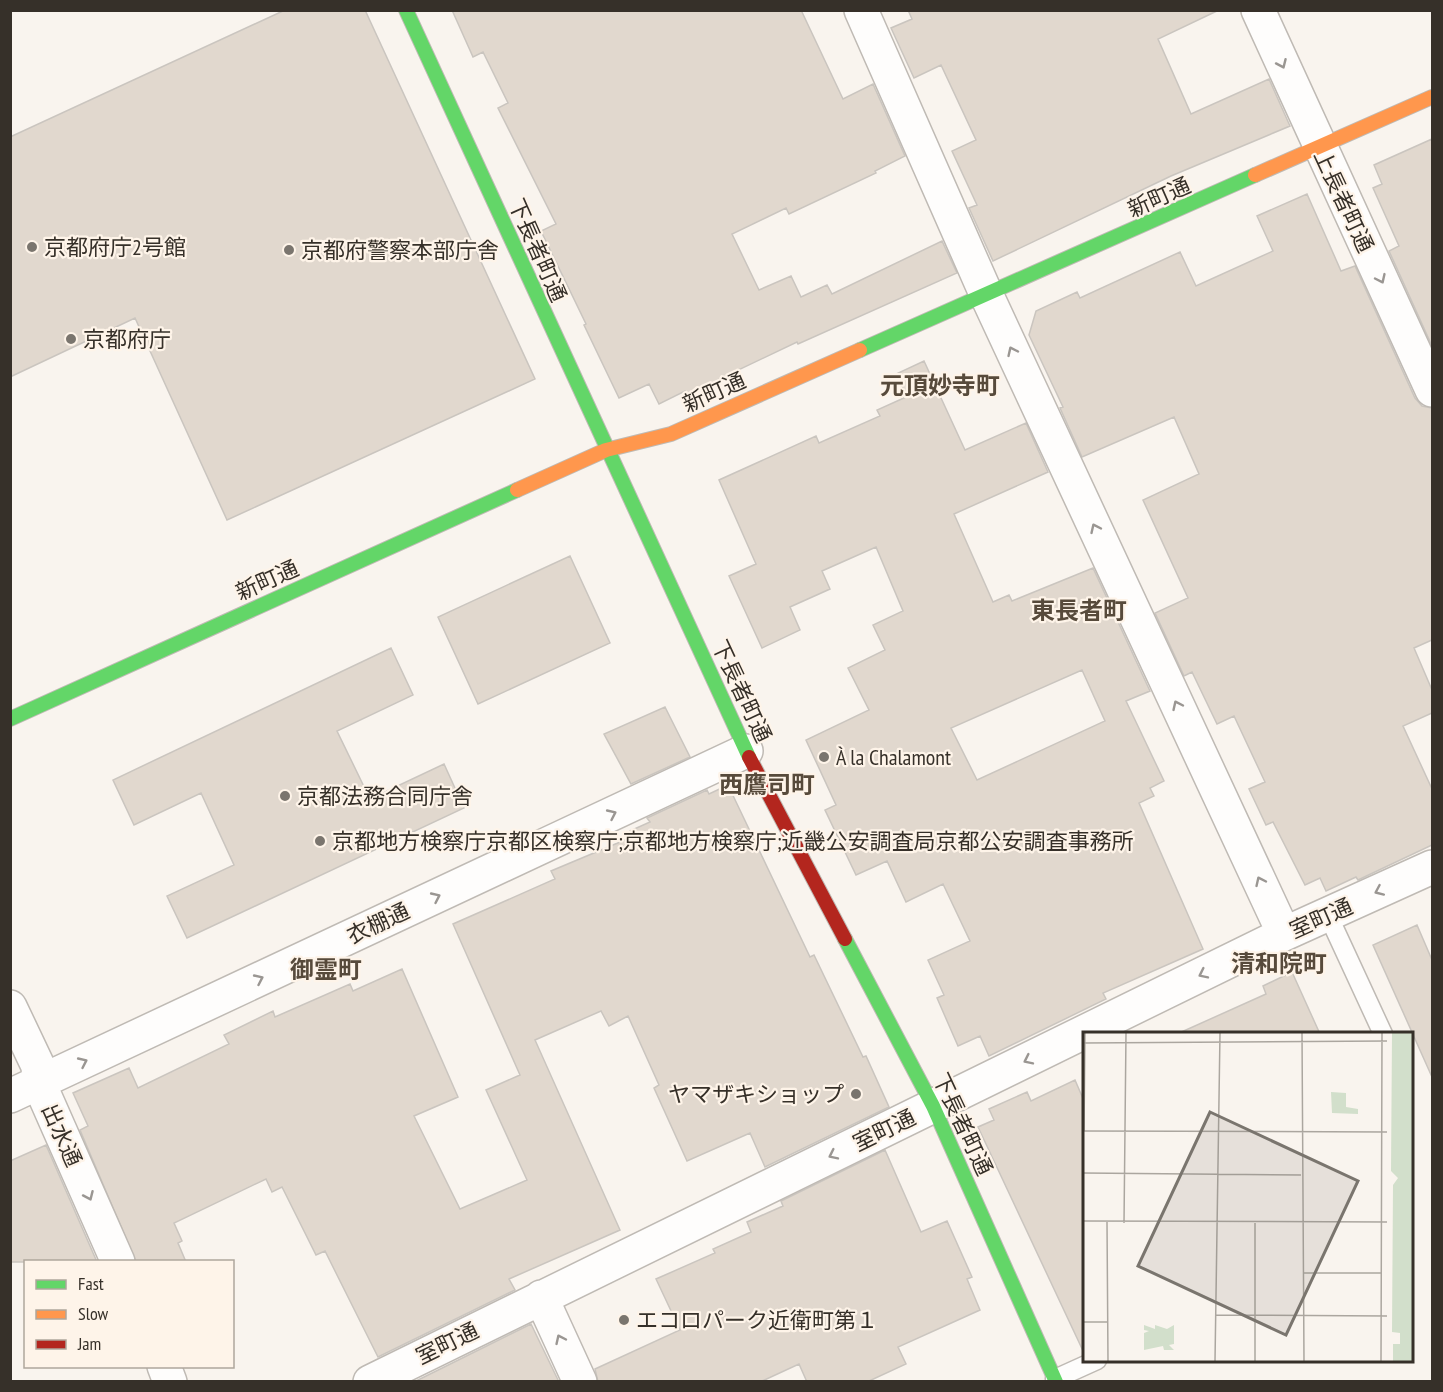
<svg xmlns="http://www.w3.org/2000/svg" width="1443" height="1392" viewBox="0 0 1443 1392" font-family="'PT Sans Narrow','Noto Sans JP',sans-serif">
	<style>
		.building { fill: #e1d8ce; stroke: #cac5bf; stroke-width: 1.5; fill-rule: evenodd }
		.lines { fill: none; stroke-linecap: round; stroke-linejoin: round }
		.lane-casing { stroke: #bfbab4; stroke-width: 21 }
		.street-casing { stroke: #bfbab4; stroke-width: 36 }
		.fast-casing { stroke: #bfbab4; stroke-width: 16 }
		.slow-casing { stroke: #bfbab4; stroke-width: 16 }
		.jam-casing { stroke: #bfbab4; stroke-width: 16 }
		.lane { stroke: #fefdfc; stroke-width: 18 }
		.street { stroke: #fefdfc; stroke-width: 33 }
		.fast { stroke: #63d668; stroke-width: 14 }
		.slow { stroke: #ff974d; stroke-width: 14 }
		.jam { stroke: #b3261e; stroke-width: 14 }
		.oneway { stroke: #9a9692 }
		.poi-dot { fill: #7a756e; stroke: #fef4e9; stroke-width: 2 }
		.labels { text-anchor: middle; stroke-width: 4.5; stroke-linejoin: round; paint-order: stroke }
		.street-label { font-size: 22px; fill: #363029; stroke: #fef4e9 }
		.poi-label { font-size: 22px; fill: #363029; stroke: #fef4e9; text-anchor: start }
		.neighbourhood-label { font-size: 24px; font-weight: bold; fill: #574a3b; stroke: #fef4e9 }
		.inset-road { fill: none; stroke: #aba69f; stroke-width: 1.5 }
		.view { fill: #7a756e; fill-opacity: 0.15; stroke: #7a756e; stroke-width: 3 }
		.inset-edge { fill: none; stroke: #363029; stroke-width: 3 }
	</style>
	<rect width="100%" height="100%" fill="#f9f4ee"/>
	<path class="building" d="M285,10H365L535,379L227,520L135,318L10,377V137Z
		M452,10H801L843,99L873,84L905,156L875,171L876,173L789,214L786,208L732,234L759,290L791,276L801,297L827,285L832,294L942,241L957,273L798,344L797,342L686,395L685,391L659,404L649,384L619,398L584,325L586,324L541,231L556,224L498,108L508,103L483,52L473,57Z
		M908,10H1219L1158,39L1191,114L1269,79L1290,126L1171,176L993,261L969,208L977,205L952,151L976,140L941,65L914,78L891,28L912,19Z
		M1432,139V346L1389,251L1399,246L1373,188L1382,184L1374,165Z
		M1307,194L1341,271L1355,266L1415,398L1422,406L1432,408V640L1414,648L1432,690V713L1403,726L1432,789V845L1358,880L1356,877L1326,891L1320,878L1305,885L1273,822L1266,825L1249,789L1265,782L1234,716L1217,724L1192,672L1184,676L1155,613L1188,598L1143,500L1199,474L1174,417L1082,457L1060,408L1063,407L1029,335L1036,311L1077,292L1080,298L1180,252L1196,286L1273,251L1257,216Z
		M924,361L965,450L1026,423L1048,472L954,514L993,602L1009,595L1012,601L1093,568L1150,691L1126,701L1164,781L1150,788L1154,796L1139,803L1203,949L1103,993L1106,999L989,1056L980,1036L958,1046L937,998L944,995L928,960L970,941L943,884L906,902L887,861L856,875L825,810L836,805L806,740L869,710L848,668L885,650L873,625L903,611L876,547L822,571L830,589L790,607L800,630L762,648L729,576L756,564L719,480L816,436L819,443L880,416L877,410L906,397L896,374ZM1082,670L1105,721L977,780L951,728Z
		M570,556L610,643L478,704L438,617Z
		M391,648L413,695L337,731L370,799L444,764L464,808L187,938L167,896L234,865L201,793L134,825L113,780Z
		M665,707L690,757L631,784L604,734Z
		M728,785L810,957L814,955L863,1057L866,1056L889,1107L765,1167L750,1133L687,1161L654,1088L659,1085L628,1016L609,1026L601,1011L535,1040L620,1230L509,1279L515,1290L378,1357L325,1251L316,1255L282,1187L272,1192L266,1179L174,1223L182,1241L178,1243L186,1262H136L80,1130L88,1126L73,1093L129,1068L138,1088L229,1044L224,1035L273,1011L275,1017L350,984L353,991L402,969L458,1097L414,1116L460,1209L527,1180L486,1090L520,1075L453,924L555,879L551,871L632,837L630,831L650,822L647,818L707,790L709,794Z
		M1417,925L1432,960V1077L1373,945Z
		M1292,972L1320,1034H1177L1266,994L1263,986Z
		M1075,1080L1084,1101V1353L978,1127L994,1120L989,1109L1027,1092L1031,1101Z
		M46,1145L97,1262H10V1161Z
		M885,1150L921,1232L947,1221L972,1277L967,1279L980,1310L898,1347L906,1364L867,1382H807L799,1364L760,1382H598L595,1369L680,1330L656,1279L715,1253L713,1249L751,1232L747,1222L783,1206L781,1201Z
		M531,1324L559,1382H414Z"/>
	<g class="lines">
		<g class="lane-casing">
			<path id="lane" d="M1328,915L1383,1034
				M1055,1379L1097,1360"/>
		</g>
		<g class="street-casing">
			<path id="street" d="M861,10L987,296L1284,934
				M1258,10L1432,390
				M10,1007L38,1066L39,1083L118,1262
				M10,1096L746,751
				M541,1297L580,1382
				M164,1366L170,1382
				M370,1382L1284,934L1432,867"/>
		</g>
		<g class="fast-casing">
			<path id="fast" d="M406,10L749,757
				M860,350L1255,175
				M10,719L517,490
				M845,939L933,1106L1056,1382"/>
		</g>
		<g class="slow-casing">
			<path id="slow" d="M1255,175L1432,97
				M517,490L606,450L671,434L860,350"/>
		</g>
		<g class="jam-casing">
			<path id="jam" d="M749,757L845,939"/>
		</g>
		<use href="#lane" class="lane"/>
		<use href="#street" class="street"/>
		<use href="#fast" class="fast"/>
		<use href="#slow" class="slow"/>
		<use href="#jam" class="jam"/>
	</g>
	<defs><path id="oneway-chevron" d="M-2-3.5L2.5 0L-2 3.5" fill="none" stroke-width="1.6" stroke-linecap="round" stroke-linejoin="round" transform="scale(1.5)"/></defs>
	<g class="oneway">
		<use href="#oneway-chevron" transform="translate(1282 64) rotate(66)"/>
		<use href="#oneway-chevron" transform="translate(1381 279) rotate(65)"/>
		<use href="#oneway-chevron" transform="translate(1012 351) rotate(-115)"/>
		<use href="#oneway-chevron" transform="translate(1095 528) rotate(-115)"/>
		<use href="#oneway-chevron" transform="translate(1177 705) rotate(-115)"/>
		<use href="#oneway-chevron" transform="translate(612 814) rotate(-25)"/>
		<use href="#oneway-chevron" transform="translate(1260 881) rotate(-115)"/>
		<use href="#oneway-chevron" transform="translate(1379 891) rotate(156)"/>
		<use href="#oneway-chevron" transform="translate(436 897) rotate(-25)"/>
		<use href="#oneway-chevron" transform="translate(1203 974) rotate(154)"/>
		<use href="#oneway-chevron" transform="translate(259 979) rotate(-25)"/>
		<use href="#oneway-chevron" transform="translate(1028 1060) rotate(154)"/>
		<use href="#oneway-chevron" transform="translate(83 1062) rotate(-25)"/>
		<use href="#oneway-chevron" transform="translate(833 1155) rotate(154)"/>
		<use href="#oneway-chevron" transform="translate(89 1196) rotate(66)"/>
		<use href="#oneway-chevron" transform="translate(560 1339) rotate(-115)"/>
	</g>
	<g class="poi-dot">
		<circle cx="32" cy="247" r="6"/>
		<circle cx="289" cy="250" r="6"/>
		<circle cx="71" cy="339" r="6"/>
		<circle cx="824" cy="757" r="6"/>
		<circle cx="285" cy="796" r="6"/>
		<circle cx="320" cy="841" r="6"/>
		<circle cx="856" cy="1094" r="6"/>
		<circle cx="624" cy="1320" r="6"/>
	</g>
	<g class="labels">
		<g class="street-label">
			<text transform="translate(1159 197) rotate(-24)" y="8">新町通</text>
			<text transform="translate(1344 201) rotate(65)" y="8">上長者町通</text>
			<text transform="translate(538 250) rotate(66)" y="8">下長者町通</text>
			<text transform="translate(714 392) rotate(-24)" y="8">新町通</text>
			<text transform="translate(267 580) rotate(-24)" y="8">新町通</text>
			<text transform="translate(742 691) rotate(65)" y="8">下長者町通</text>
			<text transform="translate(1321 918) rotate(-24)" y="8">室町通</text>
			<text transform="translate(378 923) rotate(-25)" y="8">衣棚通</text>
			<text transform="translate(963 1124) rotate(65)" y="8">下長者町通</text>
			<text transform="translate(884 1130) rotate(-26)" y="8">室町通</text>
			<text transform="translate(62 1135) rotate(66)" y="8">出水通</text>
			<text transform="translate(447 1343) rotate(-26)" y="8">室町通</text>
		</g>
		<g class="poi-label">
			<text x="44" y="255">京都府庁2号館</text>
			<text x="301" y="258">京都府警察本部庁舎</text>
			<text x="83" y="347">京都府庁</text>
			<text x="836" y="765">À la Chalamont</text>
			<text x="297" y="804">京都法務合同庁舎</text>
			<text x="332" y="849">京都地方検察庁京都区検察庁;京都地方検察庁;近畿公安調査局京都公安調査事務所</text>
			<text x="844" y="1102" text-anchor="end">ヤマザキショップ</text>
			<text x="636" y="1328">エコロパーク近衛町第１</text>
		</g>
		<g class="neighbourhood-label">
			<text x="940" y="394">元頂妙寺町</text>
			<text x="1079" y="619">東長者町</text>
			<text x="767" y="793">西鷹司町</text>
			<text x="1279" y="972">清和院町</text>
			<text x="326" y="978">御霊町</text>
		</g>
	</g>
	<g transform="translate(1083 1032)">
		<rect width="330" height="330" fill="#f9f4ee"/>
		<path d="M309,1H330V329H310V312H317V301L309,300L310,153L315,146L308,139ZM248,60L263,61V75L275,77V82L249,81ZM61,293L72,297V293L84,297L91,293V312L86,313L91,318H81L80,314L61,318V301L66,299L61,298Z" fill="#d2dfcb"/>
		<path class="inset-road" d="M219,1L221,329M0,11L304,9M0,99L304,100M1,99L2,1M0,141L218,143M0,189L304,190M24,190L25,329M41,191L43,1M220,241H298M132,283L304,284M0,290H25M132,329L137,1M172,329V191M298,329L299,1"/>
		<path class="view" d="M127,80L275,149L203,303L55,234Z"/>
		<rect width="330" height="330" class="inset-edge"/>
	</g>
	<rect width="1443" height="1392" fill="none" stroke="#363029" stroke-width="24"/>
	<rect x="24" y="1260" width="210" height="108" fill="#fef4e9" stroke="#aea69c" stroke-width="1.5"/>
	<rect x="36" y="1280" width="30" height="9" fill="#63d668" stroke="#aea69c" stroke-width="1.5"/>
	<text x="78" y="1290" font-size="18" fill="#363029">Fast</text>
	<rect x="36" y="1310" width="30" height="9" fill="#ff974d" stroke="#aea69c" stroke-width="1.5"/>
	<text x="78" y="1320" font-size="18" fill="#363029">Slow</text>
	<rect x="36" y="1340" width="30" height="9" fill="#b3261e" stroke="#aea69c" stroke-width="1.5"/>
	<text x="78" y="1350" font-size="18" fill="#363029">Jam</text>
</svg>
